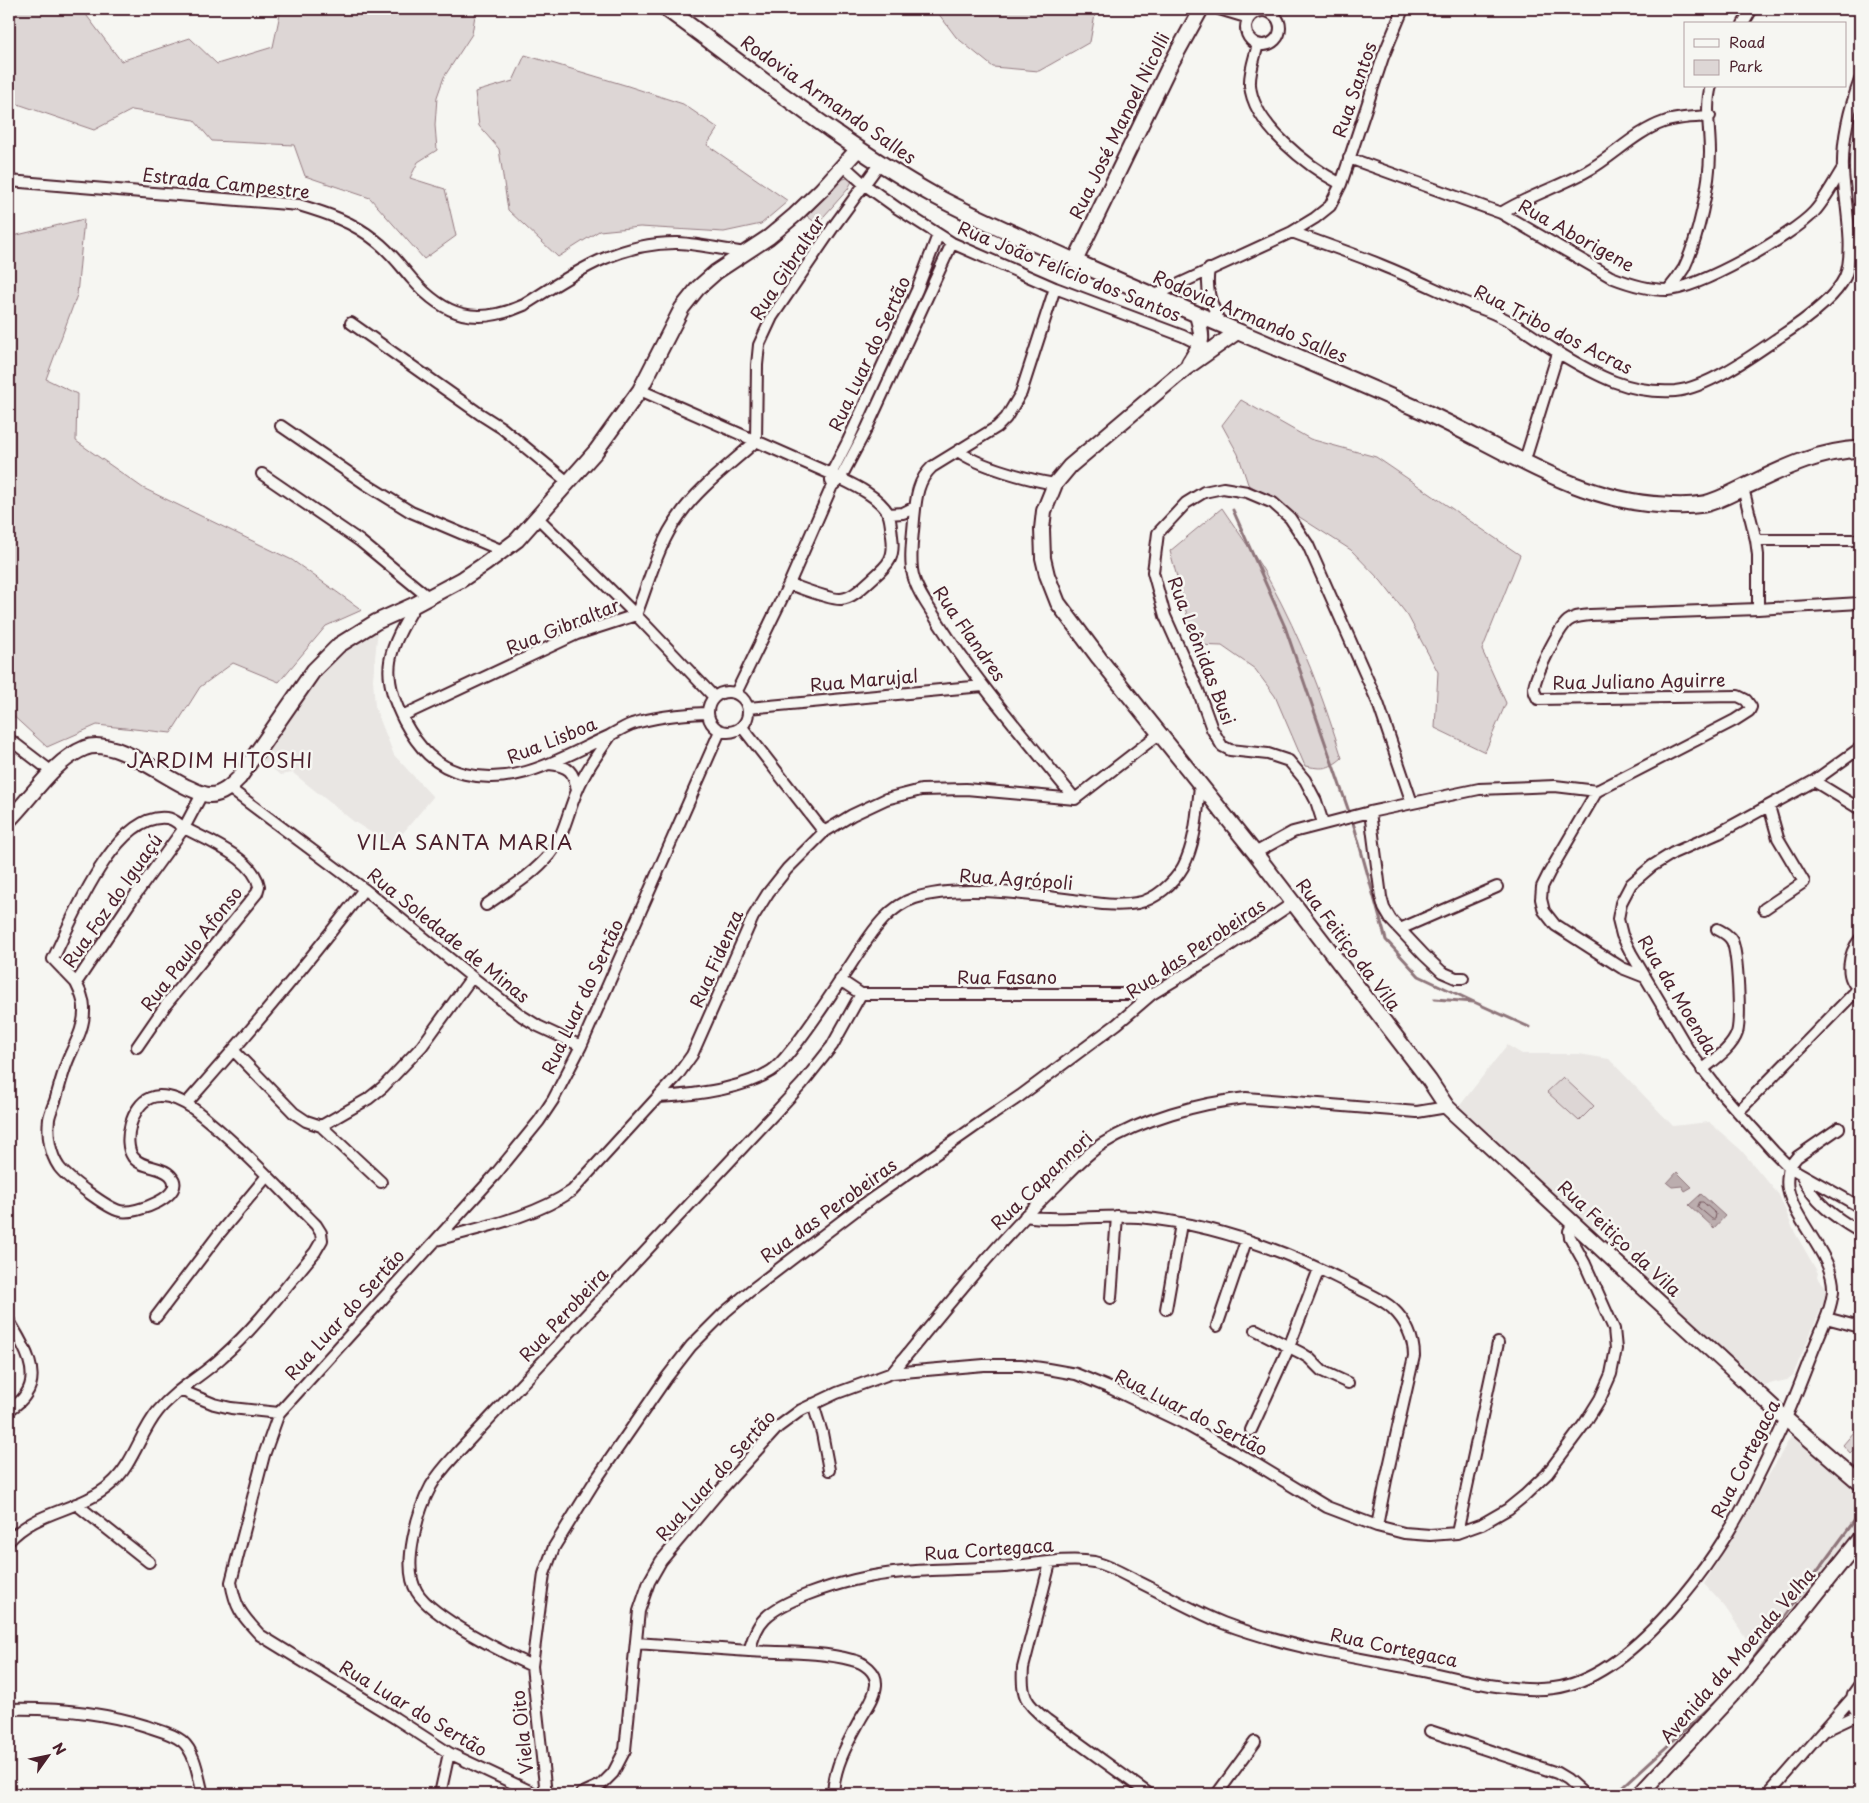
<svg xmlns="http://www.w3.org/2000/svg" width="1869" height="1803" viewBox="0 0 1869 1803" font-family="'Playpen Sans',sans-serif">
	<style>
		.built { fill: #e9e6e3 }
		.green { fill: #ddd6d5; stroke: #947a80 }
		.water { fill: #bbadae; stroke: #8e747a }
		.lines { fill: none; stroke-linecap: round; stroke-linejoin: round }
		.shore { stroke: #77585f; stroke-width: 1 }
		.stream { stroke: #8e747a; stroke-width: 3 }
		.street-casing { stroke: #4a1f2b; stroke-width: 14 }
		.secondary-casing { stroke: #4a1f2b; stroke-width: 18 }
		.primary-casing { stroke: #4a1f2b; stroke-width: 19 }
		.street { stroke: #f6f6f2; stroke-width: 10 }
		.secondary { stroke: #f6f6f2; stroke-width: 14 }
		.primary { stroke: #f6f6f2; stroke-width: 15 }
		.labels { text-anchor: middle; stroke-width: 5; stroke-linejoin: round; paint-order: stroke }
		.street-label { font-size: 18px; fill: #4a1f2b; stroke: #f6f6f2 }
		.quarter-label { font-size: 20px; letter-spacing: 1px; fill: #4a1f2b; stroke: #f6f6f2 }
	</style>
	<rect width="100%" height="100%" fill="#f6f6f2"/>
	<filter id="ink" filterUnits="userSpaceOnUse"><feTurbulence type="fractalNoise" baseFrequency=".02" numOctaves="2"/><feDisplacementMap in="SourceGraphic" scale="10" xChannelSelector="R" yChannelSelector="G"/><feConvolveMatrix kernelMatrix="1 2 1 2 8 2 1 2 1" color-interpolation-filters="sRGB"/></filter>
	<g filter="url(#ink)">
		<path class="built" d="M378,628L373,679L375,707L394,755L433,797L392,846L353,821L293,773L280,775L259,757L338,655Z
			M1507,1045L1522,1054H1579L1609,1059L1673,1126L1709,1122L1741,1150L1779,1195L1794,1231L1818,1273L1817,1277L1828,1289L1826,1297L1793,1375L1787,1380L1764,1385L1641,1278L1648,1271L1599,1228L1594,1232L1458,1108Z
			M1793,1433L1860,1496V1526L1761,1652L1748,1641L1725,1607L1704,1584L1732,1539Z"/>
		<path class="green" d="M9,9H88L87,16L121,61L190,38L217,64L273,47L281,9H476L472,34L444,77L437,97L435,125L437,150L418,162L410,178L445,189L456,236L424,259L370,198L305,176L294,145L212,141L194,120L132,110L94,130L9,101Z
			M935,9H1096L1090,42L1039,71L993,67L956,37Z
			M525,55L628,86L683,104L718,128L707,145L788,201L761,224L724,232L640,227L599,231L558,257L508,210L499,149L479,126L475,92L513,81Z
			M847,178L852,181L848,189L817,224L807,216L843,179Z
			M84,219L77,295L46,379L77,394L76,441L143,488L292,560L362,610L326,626L279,682L233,663L200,687L171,733L97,725L47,747L9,712V237Z
			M1241,400L1310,439L1376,457L1520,555L1482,650L1506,703L1485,752L1435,728L1438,672L1408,616L1381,581L1351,550L1248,484L1238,454L1222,425Z
			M1222,508C1238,532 1256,556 1270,582C1301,638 1323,697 1342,758C1328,770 1322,769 1305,766L1275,696L1255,669L1222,646L1195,645L1170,551Z
			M1563,1077L1594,1106L1579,1121L1547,1092Z
			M1860,1425V1444L1851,1454L1843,1445Z"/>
		<path class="water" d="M1677,1172L1692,1187L1685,1191L1682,1186L1672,1187L1667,1183Z
			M1701,1194L1725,1216L1714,1228L1689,1205Z"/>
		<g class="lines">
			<path class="shore" d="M1700,1202H1703L1716,1214L1715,1219H1712L1698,1207Z"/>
			<path class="stream" d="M1233,510L1285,627L1355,829L1386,940L1419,976L1474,1002
				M1435,999L1474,1002L1529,1027
				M1742,1674L1855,1520
				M1615,1794L1723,1695"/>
			<g class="street-casing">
				<path id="street" d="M1219,9L1249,18
					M1246 28a17 17 0 1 1 34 0a17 17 0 1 1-34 0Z
					M1743,24L1752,9
					M1258,44C1255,57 1249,72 1250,85C1253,125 1309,167 1341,184
					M1349,158L1501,213L1611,277C1629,284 1647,290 1667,290C1698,289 1792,236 1814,212C1825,200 1834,182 1843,168
					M843,165L865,185L897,208L952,243L1055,288L1183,336L1205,347
					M9,181L299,205C326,213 353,222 375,240C390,251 400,265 412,279C445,317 477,326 524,305C573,274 617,242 678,243C700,244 724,250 746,253
					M1501,213C1528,196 1559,187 1587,171C1614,156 1635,132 1664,122C1678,117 1695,117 1710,116
					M1292,232C1321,243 1352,253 1381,265C1411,277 1439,291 1469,304C1479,308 1489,311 1499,316C1521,326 1539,341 1559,353C1597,376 1630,394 1675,391C1707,388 1752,356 1778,338C1798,325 1835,299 1845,277C1856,250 1844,199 1843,170C1842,141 1850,107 1860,80
					M1209,269C1205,292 1212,305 1221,325
					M1055,288L1021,393L1006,418L997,427L932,467C917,481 916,499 914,519C913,536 909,558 913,575C917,592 929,607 938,622C978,684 1028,741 1075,799L1159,734
					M1668,290C1674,283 1679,276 1684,268C1698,239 1710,184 1710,152C1710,131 1705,106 1711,86
					M1153,296L1292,232L1315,218L1330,206L1341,184L1383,57L1403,9
					M351,323L480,414L502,428L569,483
					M640,390L831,474C849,483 877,494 888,513C891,520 891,529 892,536C895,558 889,564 873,578C864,586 853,598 841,599C830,600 801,588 789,584
					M281,426L364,483L411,512L503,551
					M958,451C978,466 1030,480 1055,484
					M1524,463L1558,353
					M262,474L360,541L428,597
					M831,481V474L847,443L917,290L938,235
					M1743,488L1756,540L1758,555V609
					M888,514L903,513L915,507
					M538,518L636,615L714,697
					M1756,540H1860
					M416,604C389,649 378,671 404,721C418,747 435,767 465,774C518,787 562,757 609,736C616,732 624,727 632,724C657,716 682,714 707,713
					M708 712a20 20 0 1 1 40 0a20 20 0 1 1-40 0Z
					M736,693L789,584L832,486L840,479L867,428L952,243
					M748,708L983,686
					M402,716L577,634L636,615C649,582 658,544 679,516C699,487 730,465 756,441L757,365L759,345L772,317L834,226L880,163
					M742,727L824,832
					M9,739L52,772
					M1860,748L1814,781L1719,833L1673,853L1652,866L1631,884L1621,903L1618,919L1622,935L1631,953L1689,1051L1722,1094L1774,1152L1789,1167L1860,1207
					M549,764C569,766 574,771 577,791
					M1814,781L1860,809
					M229,788L364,889L472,977L522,1016L538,1026L581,1046
					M1597,791L1735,720L1749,711L1751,707L1746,700L1738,696L1538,699C1536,695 1534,693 1534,688C1535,676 1558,629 1568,621C1574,616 1582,616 1590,615L1758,609L1860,603
					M1597,791L1549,873L1542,887L1541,899L1544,911L1555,925L1622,968L1645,977
					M1370,812L1381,897L1384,908L1391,920L1424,955L1442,972L1456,978H1463
					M1323,823L1316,801L1305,780L1289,761L1268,754L1230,750L1222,746L1212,729L1198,690L1165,616L1153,572L1158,533L1186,503L1204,492L1223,488L1247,492L1273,503L1290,518L1308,545L1378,703L1412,803
					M1255,853L1293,832L1370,812L1479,789L1555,786L1597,791
					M486,905C507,890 533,875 550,854C564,836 568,811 577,791C585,771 599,752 611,735
					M1764,909L1804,882L1778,838L1769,806
					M1400,929L1497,887
					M1860,939C1849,953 1843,977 1860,990
					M76,983L53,959C71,922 115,811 167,818C175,819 179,825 186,829C194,833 202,837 210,841C227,850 255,865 259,886L257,893L168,1002L137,1047
					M861,994H1152
					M234,1051L294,1113L306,1121L321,1126L381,1182
					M1702,1070C1714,1060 1732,1048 1737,1033C1741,1020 1738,954 1732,941C1729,935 1723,932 1717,929
					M658,1097C694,1095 741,1090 771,1071C782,1064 789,1052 797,1043C820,1013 840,981 861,949C874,929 890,906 915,898C958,884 1027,894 1073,900C1094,903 1115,907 1137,903C1155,900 1174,883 1183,867C1196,842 1197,813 1200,786
					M186,1104C248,1034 308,963 364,889
					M1738,1112L1858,989
					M321,1126L368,1099L383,1087L422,1046L472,977
					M1789,1167L1797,1157L1839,1128
					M1801,1174C1813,1202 1834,1217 1860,1232
					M1025,1216C1063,1222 1101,1214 1139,1217C1214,1224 1287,1251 1354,1286C1366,1293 1383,1299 1393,1309C1406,1321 1414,1339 1414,1356L1386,1480L1377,1526
					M436,1240C482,1227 532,1218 572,1191L677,1076L692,1055L753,917L768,893L787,869L824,832L852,815L886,799L921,790L966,789L1075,799
					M1111,1298L1117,1216
					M1166,1309L1181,1224
					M156,1317L219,1234L267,1176
					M1826,1318L1860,1327
					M9,1321C20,1340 42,1371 26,1394C22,1401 15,1406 9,1410
					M1217,1326L1246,1241
					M1256,1330L1301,1353L1309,1358L1322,1371L1348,1383
					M892,1373C945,1309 997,1242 1057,1185C1071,1171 1085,1155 1102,1144C1142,1119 1199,1103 1246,1098L1417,1112L1447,1107
					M180,1390L214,1404L231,1408L279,1413
					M813,1404L822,1433L829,1470
					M1251,1430L1289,1347L1319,1269
					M76,1504L149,1562
					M1457,1533L1498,1343
					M9,1541C36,1510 81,1511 111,1484C133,1465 140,1433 158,1411C176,1389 202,1376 222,1357C257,1326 285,1288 315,1252L322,1240L321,1233L316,1225C284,1193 253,1159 218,1129C208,1121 197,1110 186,1104C176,1098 160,1093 150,1098C132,1105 122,1142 133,1157C142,1169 160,1165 170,1175C190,1195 135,1215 120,1211C107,1208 67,1178 59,1167C50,1154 47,1135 49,1119C50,1112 54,1105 56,1098C60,1084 64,1068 70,1055C77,1040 85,1025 84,1008C84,999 80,991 76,983L131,901L184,828L202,794
					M1050,1563L1023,1668C1021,1695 1025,1703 1047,1720L1149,1794
					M636,1643L749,1651C753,1639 756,1627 765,1618C783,1600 830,1586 854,1580C902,1568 955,1570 1004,1567C1031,1565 1067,1557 1094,1562C1108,1565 1122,1573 1135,1580C1164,1594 1193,1611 1223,1623C1281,1645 1344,1656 1405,1667C1450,1676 1509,1694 1554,1688C1632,1678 1718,1559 1750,1493C1762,1468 1775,1443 1786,1418C1796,1395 1805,1371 1814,1348C1821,1330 1831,1311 1833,1291C1835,1257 1795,1223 1788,1189C1786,1181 1788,1174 1789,1167
					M749,1651C783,1653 819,1651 852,1660C864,1662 877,1672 876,1685C875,1698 866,1709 860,1720C847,1744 834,1767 833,1794
					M532,1666C504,1653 432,1617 417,1592C401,1567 418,1510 431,1486C439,1472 450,1461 460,1450L802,1084L832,1046L861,994L840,980
					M1860,1684L1853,1694L1851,1702L1855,1709L1860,1712
					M9,1709C56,1708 101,1712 146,1726C157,1730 172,1733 182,1741C196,1753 198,1777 203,1794
					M1826,1730L1860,1714
					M1430,1731L1557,1773L1567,1779L1584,1794
					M440,1794L449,1753
					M536,1794L449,1753L395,1718L260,1635C242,1615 236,1610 231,1582L264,1455L279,1413L495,1175L539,1121L553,1100L581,1046L720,731
					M546,1794L532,1666L544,1574L554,1547L593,1484L667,1377L691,1346L725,1312L750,1291L860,1207L977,1125L1020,1096L1117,1024L1152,994L1208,960L1293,903
					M581,1794L601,1785L613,1773L625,1750L639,1611L649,1582L661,1561L719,1492L778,1427L801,1410L837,1393L892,1373L984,1365H1021L1048,1369L1076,1374L1110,1388L1181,1422L1256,1464L1327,1507L1377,1526L1404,1533L1430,1535L1457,1533L1482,1524L1508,1509L1524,1496L1547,1474L1585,1423L1600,1399L1611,1374L1616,1349L1614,1329L1585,1264L1570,1237L1569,1231L1573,1222
					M1217,1794L1255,1742
					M1768,1794L1852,1698"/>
			</g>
			<g class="secondary-casing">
				<path id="secondary" d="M1075,261L1168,69L1201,9
					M1237,332L1186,368L1070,466L1055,484L1044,511L1042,529L1043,558L1047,575L1058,603L1099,658L1255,853L1429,1080L1447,1107L1786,1419L1860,1483
					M1189,363C1203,341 1204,341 1197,315
					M9,820C33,796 53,761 85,748C114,737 162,776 189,788C196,791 203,795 210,795C222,795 231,786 239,778L314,670L339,645L376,622L416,604L461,580L485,564L517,540L596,451L640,390L682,308L698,288L716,272L769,237L795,215L822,189L858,149
					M1640,1794L1744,1682L1795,1621L1860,1539"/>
			</g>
			<g class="primary-casing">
				<path id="primary" d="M667,9C755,73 840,143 935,196C980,220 1028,240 1074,261C1188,312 1304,358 1418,409C1498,444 1573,501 1664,505C1677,506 1691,506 1704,504C1722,500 1737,490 1753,483C1788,466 1821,451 1860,449"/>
			</g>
			<use href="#street" class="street"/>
			<use href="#secondary" class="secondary"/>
			<use href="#primary" class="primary"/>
		</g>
	</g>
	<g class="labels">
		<g class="street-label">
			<text transform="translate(1355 90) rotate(-71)" y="6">Rua Santos</text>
			<text transform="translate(828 100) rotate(35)" y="6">Rodovia Armando Salles</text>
			<text transform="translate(1120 126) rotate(-64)" y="6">Rua José Manoel Nicolli</text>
			<text transform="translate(226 184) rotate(6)" y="6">Estrada Campestre</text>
			<text transform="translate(1576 236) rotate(29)" y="6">Rua Aborigene</text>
			<text transform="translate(788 268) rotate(-57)" y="6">Rua Gibraltar</text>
			<text transform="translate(1069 272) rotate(22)" y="6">Rua João Felício dos Santos</text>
			<text transform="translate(1250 317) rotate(23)" y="6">Rodovia Armando Salles</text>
			<text transform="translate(1553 330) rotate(27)" y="6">Rua Tribo dos Acras</text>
			<text transform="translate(870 354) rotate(-65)" y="6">Rua Luar do Sertão</text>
			<text transform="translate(563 627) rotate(-22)" y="6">Rua Gibraltar</text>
			<text transform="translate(969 634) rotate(55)" y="6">Rua Flandres</text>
			<text transform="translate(1201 651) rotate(69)" y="6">Rua Leônidas Busi</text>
			<text transform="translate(864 681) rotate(-5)" y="6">Rua Marujal</text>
			<text transform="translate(1639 682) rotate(-1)" y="6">Rua Juliano Aguirre</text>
			<text transform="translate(552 741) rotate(-22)" y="6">Rua Lisboa</text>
			<text transform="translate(1016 880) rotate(4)" y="6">Rua Agrópoli</text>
			<text transform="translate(113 901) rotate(-55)" y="6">Rua Foz do Iguaçú</text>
			<text transform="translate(448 936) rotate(39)" y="6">Rua Soledade de Minas</text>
			<text transform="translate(1348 945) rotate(53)" y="6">Rua Feitiço da Vila</text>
			<text transform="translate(192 949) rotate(-52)" y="6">Rua Paulo Afonso</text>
			<text transform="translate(1196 949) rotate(-34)" y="6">Rua das Perobeiras</text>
			<text transform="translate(717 959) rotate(-66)" y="6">Rua Fidenza</text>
			<text x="1007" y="984">Rua Fasano</text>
			<text transform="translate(1677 995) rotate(59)" y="6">Rua da Moenda</text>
			<text transform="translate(583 997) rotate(-65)" y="6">Rua Luar do Sertão</text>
			<text transform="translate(1042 1181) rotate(-44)" y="6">Rua Capannori</text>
			<text transform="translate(829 1211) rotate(-36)" y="6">Rua das Perobeiras</text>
			<text transform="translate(1619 1239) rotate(43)" y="6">Rua Feitiço da Vila</text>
			<text transform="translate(345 1315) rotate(-48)" y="6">Rua Luar do Sertão</text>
			<text transform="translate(564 1315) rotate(-47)" y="6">Rua Perobeira</text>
			<text transform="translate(1191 1413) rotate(27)" y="6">Rua Luar do Sertão</text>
			<text transform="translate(1746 1459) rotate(-63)" y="6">Rua Cortegaca</text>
			<text transform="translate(716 1476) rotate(-48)" y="6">Rua Luar do Sertão</text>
			<text transform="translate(989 1550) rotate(-4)" y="6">Rua Cortegaca</text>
			<text transform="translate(1394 1648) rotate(12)" y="6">Rua Cortegaca</text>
			<text transform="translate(1738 1656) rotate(-49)" y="6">Avenida da Moenda Velha</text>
			<text transform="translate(413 1709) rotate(31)" y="6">Rua Luar do Sertão</text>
			<text transform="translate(523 1732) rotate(-96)" y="6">Viela Oito</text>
		</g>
		<g class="quarter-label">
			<text x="220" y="768">JARDIM HITOSHI</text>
			<text x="465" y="850">VILA SANTA MARIA</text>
		</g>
	</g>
	<rect width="1869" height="1803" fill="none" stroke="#f6f6f2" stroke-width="30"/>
	<rect x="15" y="15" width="1839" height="1773" fill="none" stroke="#4a1f2b" stroke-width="2" filter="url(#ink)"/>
	<rect x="1684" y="22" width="162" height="65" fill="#f6f6f2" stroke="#b1a0a2"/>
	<rect x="1694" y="39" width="25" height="8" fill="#f6f6f2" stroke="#b1a0a2"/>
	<text x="1729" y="48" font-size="15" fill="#4a1f2b">Road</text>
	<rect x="1694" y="60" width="25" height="15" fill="#ddd6d5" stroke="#b1a0a2"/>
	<text x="1729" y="72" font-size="15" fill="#4a1f2b">Park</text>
	<g transform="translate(48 1756) rotate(57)" stroke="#f6f6f2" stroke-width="4" paint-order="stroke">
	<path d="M0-4L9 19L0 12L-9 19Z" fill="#4a1f2b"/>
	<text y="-8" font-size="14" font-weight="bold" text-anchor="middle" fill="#4a1f2b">N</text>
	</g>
</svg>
